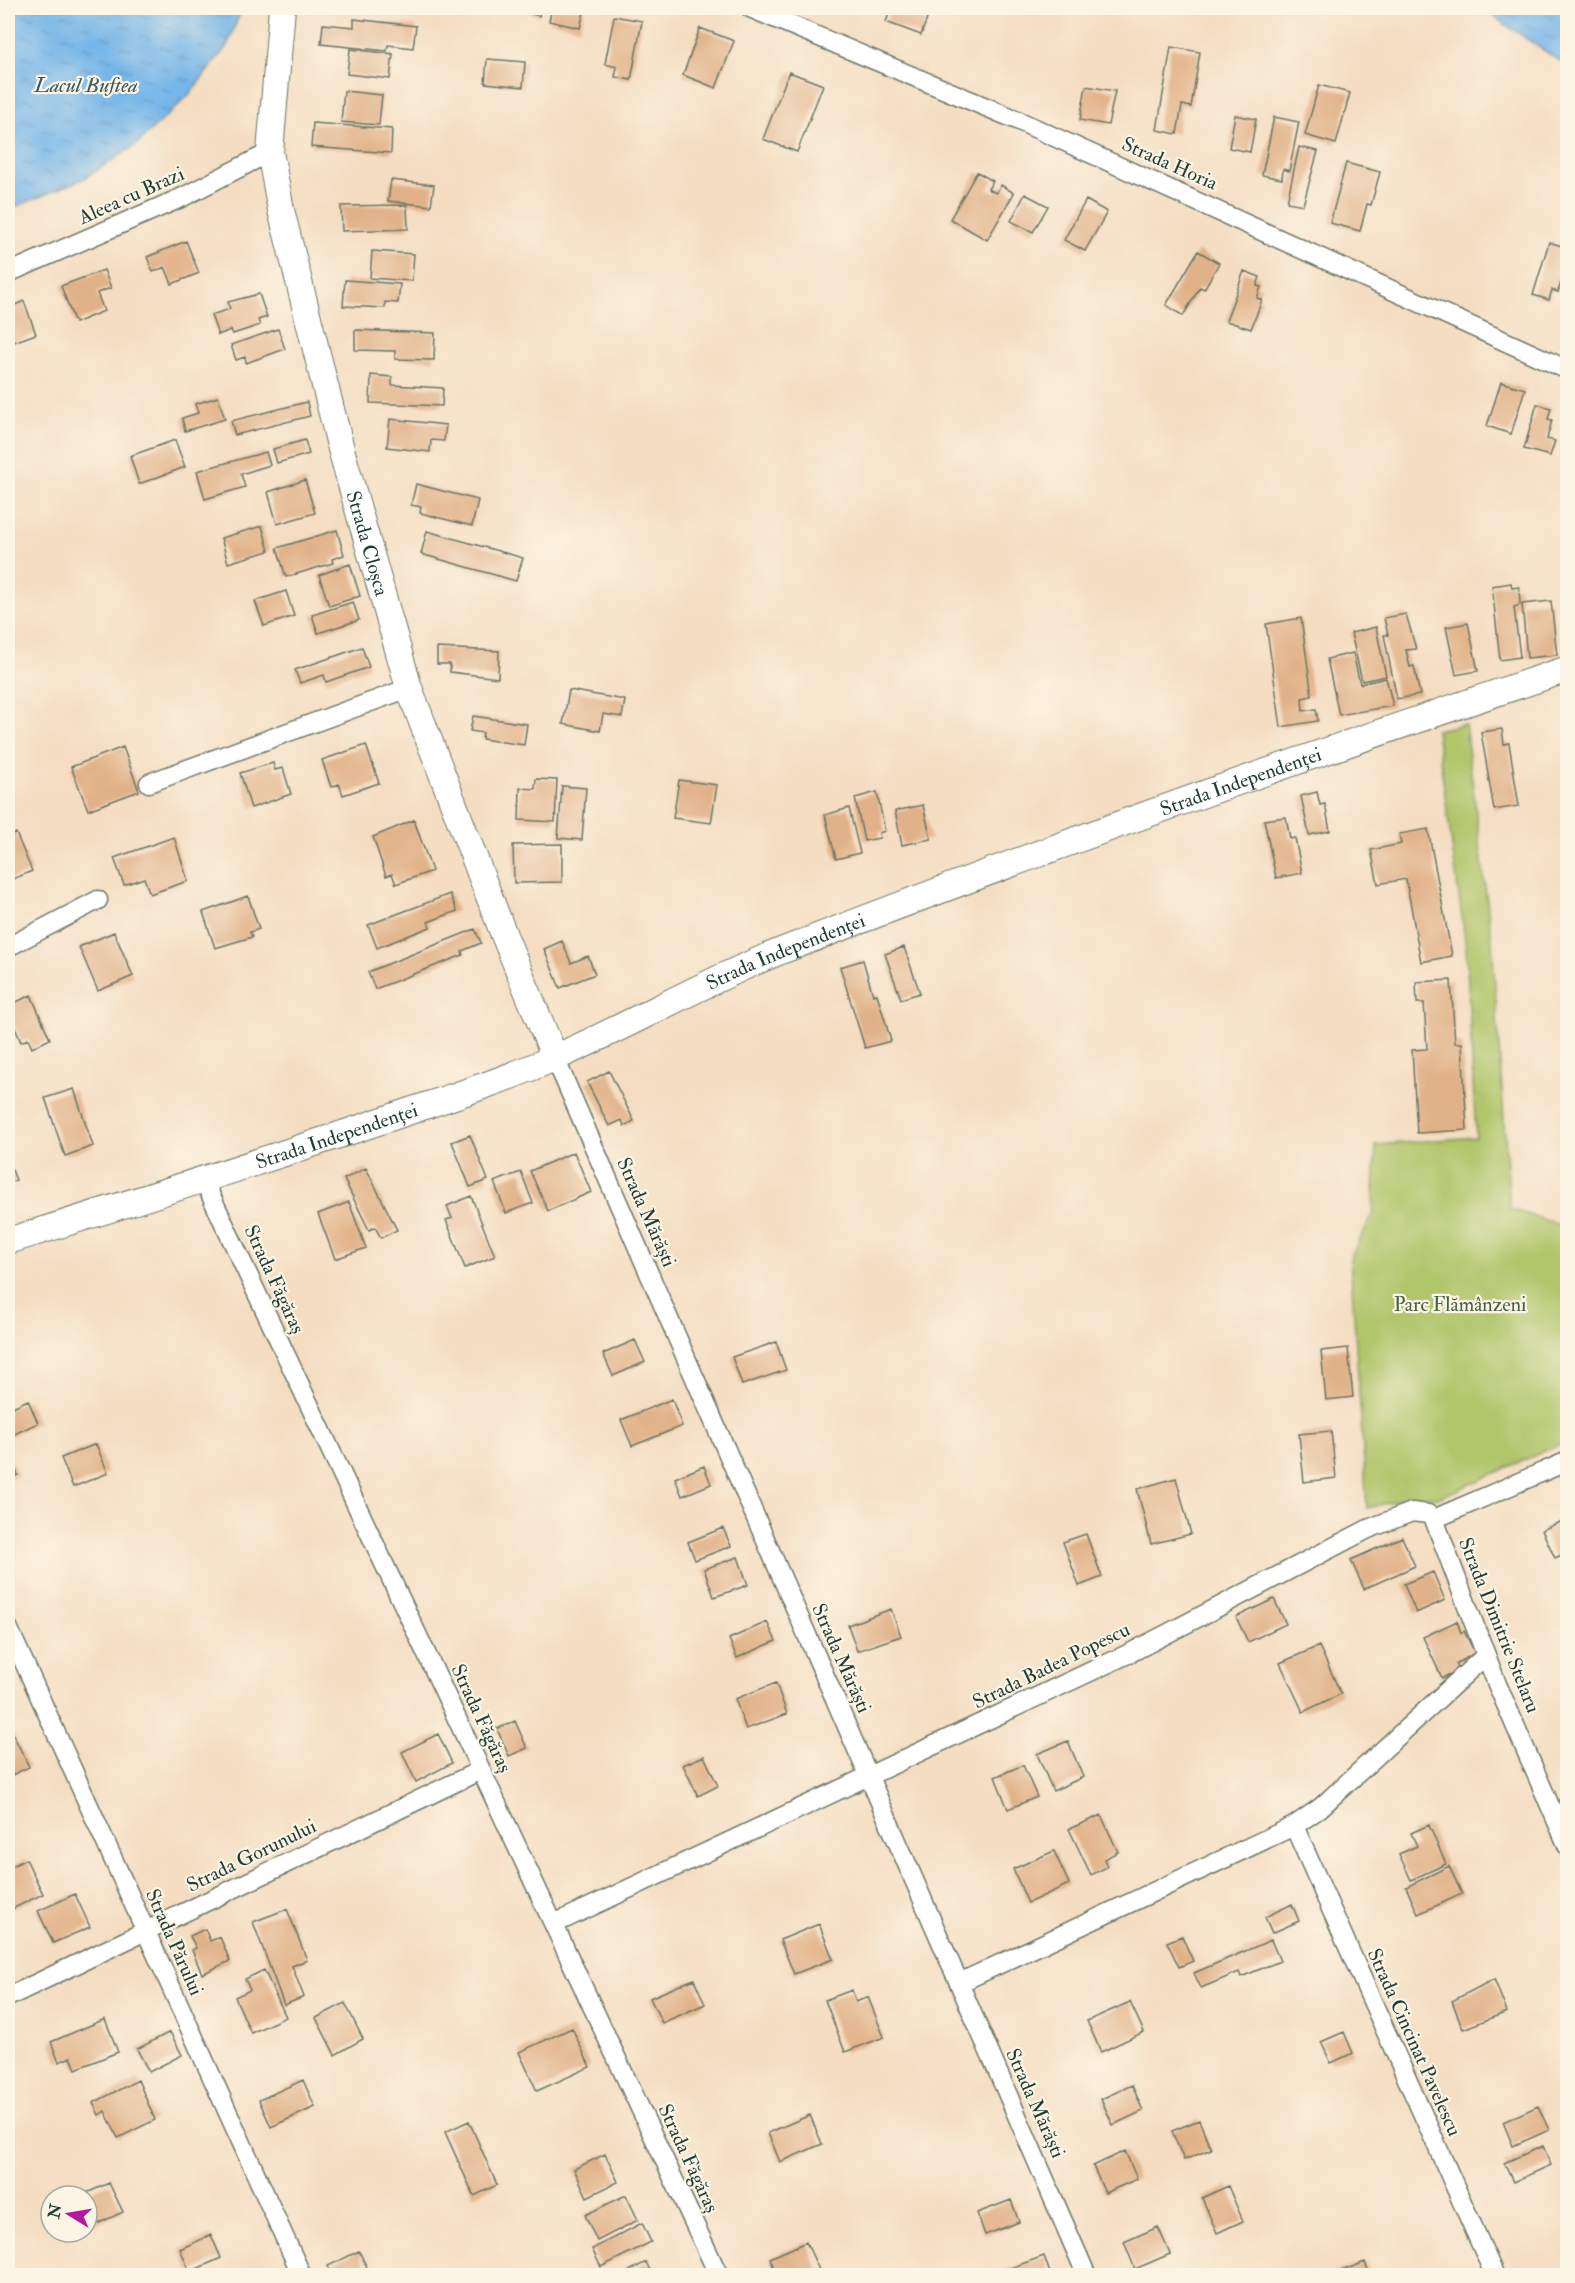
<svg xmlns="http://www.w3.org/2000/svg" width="1575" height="2283" viewBox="0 0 1575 2283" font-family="'IM FELL Double Pica',serif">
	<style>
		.green { fill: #b1c56a; stroke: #68814f; stroke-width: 1.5 }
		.water { fill: url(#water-ripples); stroke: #4a798e; stroke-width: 1.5 }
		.building { fill: #e1b289 }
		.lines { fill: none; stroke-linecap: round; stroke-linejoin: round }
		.street-casing { stroke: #6a7565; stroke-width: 21 }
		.secondary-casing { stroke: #6a7565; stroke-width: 28 }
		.street { stroke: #fff; stroke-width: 18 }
		.secondary { stroke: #fff; stroke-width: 26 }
		.labels { text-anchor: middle; stroke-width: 4.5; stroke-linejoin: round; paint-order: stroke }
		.street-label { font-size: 20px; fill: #1f3d34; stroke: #fcf5e5 }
		.park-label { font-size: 20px; fill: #445f42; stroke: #fcf5e5 }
		.water-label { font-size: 21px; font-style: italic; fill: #345b61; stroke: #fcf5e5 }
	</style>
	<defs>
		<pattern id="water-ripples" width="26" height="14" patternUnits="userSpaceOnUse" patternTransform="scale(1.5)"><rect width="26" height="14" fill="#74b5e9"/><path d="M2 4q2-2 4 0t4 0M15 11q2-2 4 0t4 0" fill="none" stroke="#5f94be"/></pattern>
	</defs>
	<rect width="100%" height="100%" fill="#fcf5e5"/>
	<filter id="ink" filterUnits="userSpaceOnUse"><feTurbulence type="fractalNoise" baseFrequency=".0167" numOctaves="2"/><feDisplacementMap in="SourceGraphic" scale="12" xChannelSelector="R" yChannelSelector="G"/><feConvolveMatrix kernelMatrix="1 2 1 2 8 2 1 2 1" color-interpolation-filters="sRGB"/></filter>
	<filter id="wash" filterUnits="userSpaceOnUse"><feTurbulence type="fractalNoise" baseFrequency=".008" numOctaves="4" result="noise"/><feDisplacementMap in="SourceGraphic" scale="24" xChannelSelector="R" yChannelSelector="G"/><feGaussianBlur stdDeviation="1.35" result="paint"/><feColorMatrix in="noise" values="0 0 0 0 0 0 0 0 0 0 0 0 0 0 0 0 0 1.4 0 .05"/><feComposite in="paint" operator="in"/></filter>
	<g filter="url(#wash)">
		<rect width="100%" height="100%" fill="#f4ddc1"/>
		<path class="green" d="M1465,724L1492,942L1510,1209L1567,1227V1441L1441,1497L1407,1498L1367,1508L1350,1258L1373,1214L1376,1145L1476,1137L1466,947L1436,730Z"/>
		<path class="water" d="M8,8H242L227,46L188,96L136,145L85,178L8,210Z
			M1481,8H1567V66Z"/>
		<g id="blocks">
			<path class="building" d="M524,8H541L539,16L523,11Z
				M552,8H585L580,28L549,21Z
				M891,8H931L921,35L886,22Z
				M614,16L642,21L631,80L615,77L617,67L605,64Z
				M354,19L416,26L413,48L388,45L387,51L321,44L323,24L354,27Z
				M700,28L734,41L716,88L683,75Z
				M1171,47L1200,52L1191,107L1182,105L1177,134L1157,130Z
				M350,49L393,54L390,79L347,74Z
				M487,59L525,62L523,87L485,83Z
				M789,72L823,85L797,152L763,139Z
				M1319,85L1350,93L1336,144L1305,135Z
				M1086,86L1115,91L1108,125L1080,120Z
				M344,91L382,95L379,125L341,122Z
				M1235,115L1256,119L1250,152L1229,148Z
				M1274,117L1299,122L1289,171L1283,169L1282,179L1262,175Z
				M313,123L392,129L391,153L311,147Z
				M1299,147L1318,151L1303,205L1287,202Z
				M1346,163L1380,172L1371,205L1367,204L1360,231L1330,223Z
				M977,172L993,181L988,189L996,193L1001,185L1014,193L987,240L950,219Z
				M391,180L434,185L431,206L388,201Z
				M1025,194L1048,206L1033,232L1011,221Z
				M1086,200L1107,212L1085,251L1064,240Z
				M407,205L408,229L342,231L341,206Z
				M186,241L199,273L172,284L165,267L153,272L147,257Z
				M1549,242L1568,248V260L1558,292L1552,290L1549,300L1533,295Z
				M372,251L414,254L412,281L370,278Z
				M1198,251L1219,263L1204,289L1200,287L1183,316L1166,305Z
				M104,270L111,288L97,293L104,311L75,323L61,286Z
				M1244,271L1260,277L1257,286L1261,287L1257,298L1262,300L1251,329L1226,321Z
				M345,280L400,284L398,303L385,302V308L343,306Z
				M259,294L267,317L258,320L260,325L233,334L231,330L218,335L211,315L230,309L228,302Z
				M24,301L36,334L11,343L8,333V308Z
				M278,329L285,349L246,363L245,357L236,360L231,345Z
				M355,330L435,333L434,360L395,359V351L355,350Z
				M371,375L392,377V385L443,388L442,406L370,403Z
				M1501,382L1525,389L1511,434L1487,426Z
				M218,397L225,419L185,431L182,418L198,413L195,404Z
				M307,402L310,416L235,435L231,421Z
				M1537,404L1551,408L1548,419L1552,420L1547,439L1555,441L1550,456L1524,449Z
				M390,419L446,425L444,441L431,440L430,452L387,447Z
				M175,440L185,467L139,484L130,456Z
				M305,440L309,454L277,463L273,449Z
				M266,452L270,465L241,474L245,487L205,499L197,471Z
				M305,480L315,513L277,524L268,492Z
				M416,484L478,500L472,526L420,513L421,507L411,505Z
				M262,526L269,551L228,563L221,538Z
				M337,530L344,555L332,559L333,563L286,577L277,548Z
				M427,531L523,558L516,581L421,554Z
				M350,564L360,596L329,606L319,575Z
				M1511,583L1512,588L1519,587L1520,605L1514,607L1520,657L1500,660L1492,586Z
				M286,591L294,616L264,626L255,601Z
				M1551,601L1557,655L1527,658L1522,604Z
				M353,602L359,620L318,633L312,615Z
				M1406,614L1416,649L1406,650L1410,667L1414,666L1420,695L1397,699L1384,635H1388L1384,618Z
				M1301,618L1312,696L1302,698L1303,711L1316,709L1318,721L1281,727L1266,624Z
				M1468,623L1478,671L1456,675L1446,627Z
				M1376,627L1386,676L1362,681L1351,633Z
				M362,647L369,667L326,682L324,675L300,683L295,670Z
				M437,648L499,651L498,678L450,672V664H437Z
				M1353,653L1360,684L1386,678L1393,706L1339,715L1327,659Z
				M569,690L625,700L622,717L603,714L600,731L563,724Z
				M473,716L527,724L524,745L482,739L483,733L470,731Z
				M1502,729L1504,744L1509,743L1519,806L1494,810L1481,732Z
				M366,745L379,783L343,795L339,784L331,787L322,760Z
				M123,747L139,791L88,810L71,767Z
				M273,763L275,770L283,768L291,794L251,808L240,773Z
				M536,779L557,780L555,822L519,820L520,788L535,789Z
				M679,780L717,785L711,823L673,818Z
				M562,786L586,788L582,840L558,838Z
				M877,792L885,831L879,833L880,838L864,841L855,798Z
				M1317,792L1320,805L1325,804L1330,831L1309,835L1301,796Z
				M923,805L931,839L902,845L895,811Z
				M849,808L860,853L836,859L825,815Z
				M1286,817L1290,839L1295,838L1302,873L1276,878L1264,820Z
				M414,820L432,871L396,884L392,874L386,876L373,837Z
				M1428,829L1452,956L1421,962L1406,879L1378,884L1371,850L1401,844L1399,834Z
				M16,833L32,871L8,881V837Z
				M174,837L188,881L150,894L144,878L124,885L114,858Z
				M562,844V882L514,883L513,845Z
				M450,894L457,911L428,922L430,927L377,948L368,925Z
				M248,896L259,929L250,932L252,937L215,948L203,912Z
				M475,929L481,943L462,951L463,955L375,989L368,972Z
				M114,932L133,976L98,991L79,947Z
				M562,941L571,963L588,956L595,974L560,988L544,949Z
				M904,947L920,993L901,999L885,954Z
				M863,960L873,995L877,994L891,1041L865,1048L840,967Z
				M1451,980L1455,1043H1462L1467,1130L1417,1133L1412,1050L1427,1049L1424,1003H1417L1416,982Z
				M31,995L50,1039L32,1048L28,1039L21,1042L8,1012V1006Z
				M609,1071L634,1121L624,1126L622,1120L609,1126L587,1082Z
				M74,1089L93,1146L65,1156L45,1098Z
				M470,1135L488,1180L470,1187L452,1142Z
				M574,1152L591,1192L548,1211L530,1171Z
				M8,1160L16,1180L8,1183Z
				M366,1168L397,1230L381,1238L375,1227L369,1230L344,1179Z
				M521,1172L533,1203L506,1213L494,1182Z
				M471,1196L495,1256L465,1268L446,1220L452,1218L447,1206Z
				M349,1202L366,1248L335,1259L318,1214Z
				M635,1340L645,1362L613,1376L603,1354Z
				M776,1342L786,1370L742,1385L732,1357Z
				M1348,1348L1353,1397L1326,1400L1321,1351Z
				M672,1399L682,1426L632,1446L621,1420Z
				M28,1400L38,1423L8,1437V1409Z
				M1331,1431L1336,1478L1304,1482L1299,1434Z
				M96,1444L108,1473L73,1487L61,1458Z
				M8,1452L18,1475L8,1480Z
				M704,1466L711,1484L682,1496L675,1478Z
				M1176,1478L1191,1534L1151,1544L1137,1489Z
				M1562,1521L1568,1532V1552L1555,1558L1542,1530Z
				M723,1528L731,1546L695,1560L688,1542Z
				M1086,1534L1102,1577L1079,1586L1063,1542Z
				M1402,1537L1415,1566L1364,1589L1351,1560Z
				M738,1557L748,1585L714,1597L704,1569Z
				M1433,1572L1445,1600L1416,1613L1404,1584Z
				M1274,1599L1286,1624L1248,1642L1236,1617Z
				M891,1609L901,1636L857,1651L848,1625Z
				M1457,1621L1461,1633L1464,1631L1475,1653L1456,1664L1459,1670L1442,1678L1423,1637Z
				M767,1622L776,1641L737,1658L729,1639Z
				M1319,1646L1341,1694L1303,1712L1280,1663Z
				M776,1683L787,1714L746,1729L735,1699Z
				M515,1721L527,1748L509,1756L497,1729Z
				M8,1724L29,1767L8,1777Z
				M438,1734L452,1763L416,1782L402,1752Z
				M1068,1741L1083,1777L1053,1791L1037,1754Z
				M704,1756L718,1786L698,1796L683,1765Z
				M1023,1765L1037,1797L1008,1809L995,1777Z
				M1101,1815L1118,1852L1104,1859L1107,1867L1091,1875L1069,1829Z
				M1429,1825L1446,1864L1411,1880L1399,1854L1417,1846L1411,1833Z
				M1054,1851L1069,1884L1028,1903L1013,1869Z
				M26,1859L43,1894L8,1911V1868Z
				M1449,1866L1462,1894L1418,1914L1406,1887Z
				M75,1894L90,1927L53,1943L38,1911Z
				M1292,1904L1299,1921L1272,1933L1265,1917Z
				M287,1909L307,1960L292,1966L304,1997L284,2005L253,1922Z
				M819,1924L833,1959L794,1974L780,1940Z
				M205,1929L210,1941L220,1937L230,1961L202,1974L192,1950L196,1948L190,1936Z
				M1182,1936L1193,1961L1179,1967L1167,1942Z
				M1271,1940L1280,1961L1241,1977L1239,1972L1201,1988L1194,1973Z
				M264,1970L286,2017L251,2033L235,1997L250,1990L245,1979Z
				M694,1979L705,2004L662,2023L650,1998Z
				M1494,1979L1507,2012L1463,2029L1452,2001Z
				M852,1990L856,2002L868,1997L884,2037L845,2052L825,2000Z
				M1130,2002L1144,2032L1101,2052L1087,2021Z
				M345,2003L363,2039L335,2055L316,2018Z
				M105,2019L118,2052L76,2069L71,2057L59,2062L51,2042Z
				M572,2028L590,2067L537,2091L519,2052Z
				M170,2032L182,2055L149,2072L137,2049Z
				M1344,2032L1353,2053L1331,2063L1321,2042Z
				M138,2080L155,2120L118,2138L105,2111L99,2115L93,2103Z
				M303,2080L315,2107L271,2127L259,2100Z
				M1132,2085L1143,2111L1113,2125L1101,2099Z
				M1538,2106L1549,2130L1513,2146L1503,2122Z
				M810,2115L822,2144L780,2162L768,2133Z
				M1199,2120L1211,2149L1184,2160L1172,2131Z
				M469,2121L497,2185L474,2196L445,2132Z
				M1543,2146L1551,2165L1513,2182L1504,2163Z
				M1125,2151L1137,2179L1105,2193L1093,2166Z
				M605,2154L618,2182L587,2197L574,2169Z
				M109,2183L123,2212L95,2225L87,2206V2196H80Z
				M1228,2186L1243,2221L1217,2233L1202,2198Z
				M626,2195L638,2220L597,2241L585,2215Z
				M1011,2200L1019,2222L985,2235L977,2213Z
				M642,2223L651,2242L601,2267L592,2249Z
				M1158,2227L1170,2254L1135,2269L1124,2242Z
				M211,2235L221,2258L190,2272L180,2249Z
				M806,2242L821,2274L777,2276L770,2258Z
				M359,2251L369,2272L361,2276H332L328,2266Z
				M1044,2256L1051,2276H1004L1002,2271Z
				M646,2262L653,2276H631L629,2271Z
				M1365,2262L1370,2276H1331V2275Z"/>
		</g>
	</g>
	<g filter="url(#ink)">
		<use href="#blocks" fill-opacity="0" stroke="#6a7565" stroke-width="1.5"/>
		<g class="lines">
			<g class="street-casing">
				<path id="street" d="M750,8L1017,120L1568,370
					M8,273L183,197L270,152
					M149,783L409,688
					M8,947L98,900
					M555,1058L1087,2276
					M204,1181L719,2276
					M1434,1519L1497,1684L1568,1847
					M1434,1519L1568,1461
					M8,1627L302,2276
					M1294,1826L1495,2276
					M554,1924L1130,1653L1368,1529L1412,1512L1428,1514L1434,1519
					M959,1983L1294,1826L1320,1808L1486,1655
					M8,1997L481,1770"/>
			</g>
			<g class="secondary-casing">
				<g id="secondary">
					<path id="s1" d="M282,8L270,152L281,210L341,449L409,688L504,935L555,1058"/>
					<path id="s2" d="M8,1241C127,1204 247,1166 366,1126C429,1104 493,1085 554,1058C631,1025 703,982 781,951C1041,850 1303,757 1568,669"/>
				</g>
			</g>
			<use href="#street" class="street"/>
			<use href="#secondary" class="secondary"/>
		</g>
	</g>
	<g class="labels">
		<g class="street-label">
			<text transform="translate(1170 163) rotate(24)" y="7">Strada Horia</text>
			<text transform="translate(131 195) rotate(-24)" y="7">Aleea cu Brazi</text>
			<text dy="7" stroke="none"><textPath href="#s1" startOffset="548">Strada Cloșca</textPath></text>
			<text dy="7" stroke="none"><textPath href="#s2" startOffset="1317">Strada Independenței</textPath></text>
			<text dy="7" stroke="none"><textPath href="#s2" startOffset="831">Strada Independenței</textPath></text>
			<text dy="7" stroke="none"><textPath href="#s2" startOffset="345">Strada Independenței</textPath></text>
			<text transform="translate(647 1212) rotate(66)" y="7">Strada Mărăști</text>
			<text transform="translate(275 1279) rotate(65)" y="7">Strada Făgăraș</text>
			<text transform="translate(1500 1625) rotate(68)" y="7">Strada Dimitrie Stelaru</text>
			<text transform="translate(842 1658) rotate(66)" y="7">Strada Mărăști</text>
			<text transform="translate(1051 1665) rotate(-26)" y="7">Strada Badea Popescu</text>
			<text transform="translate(482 1718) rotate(65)" y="7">Strada Făgăraș</text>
			<text transform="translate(251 1855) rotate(-26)" y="7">Strada Gorunului</text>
			<text transform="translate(175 1942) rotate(66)" y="7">Strada Părului</text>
			<text transform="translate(1415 2042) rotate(66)" y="7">Strada Cincinat Pavelescu</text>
			<text transform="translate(1036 2103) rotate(66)" y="7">Strada Mărăști</text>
			<text transform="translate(689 2158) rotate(65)" y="7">Strada Făgăraș</text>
		</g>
		<g class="park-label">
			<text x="1460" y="1311">Parc Flămânzeni</text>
		</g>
		<g class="water-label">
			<text x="86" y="92">Lacul Buftea</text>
		</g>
	</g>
	<rect width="1575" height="2283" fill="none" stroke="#fcf5e5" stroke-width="30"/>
	<g transform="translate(69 2214) rotate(281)"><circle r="28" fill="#fcf5e5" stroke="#a4ab9e" stroke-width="1.5"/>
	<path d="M0-4.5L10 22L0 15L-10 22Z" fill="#b5179e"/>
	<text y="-9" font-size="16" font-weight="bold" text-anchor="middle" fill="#1f3d34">N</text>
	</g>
</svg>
